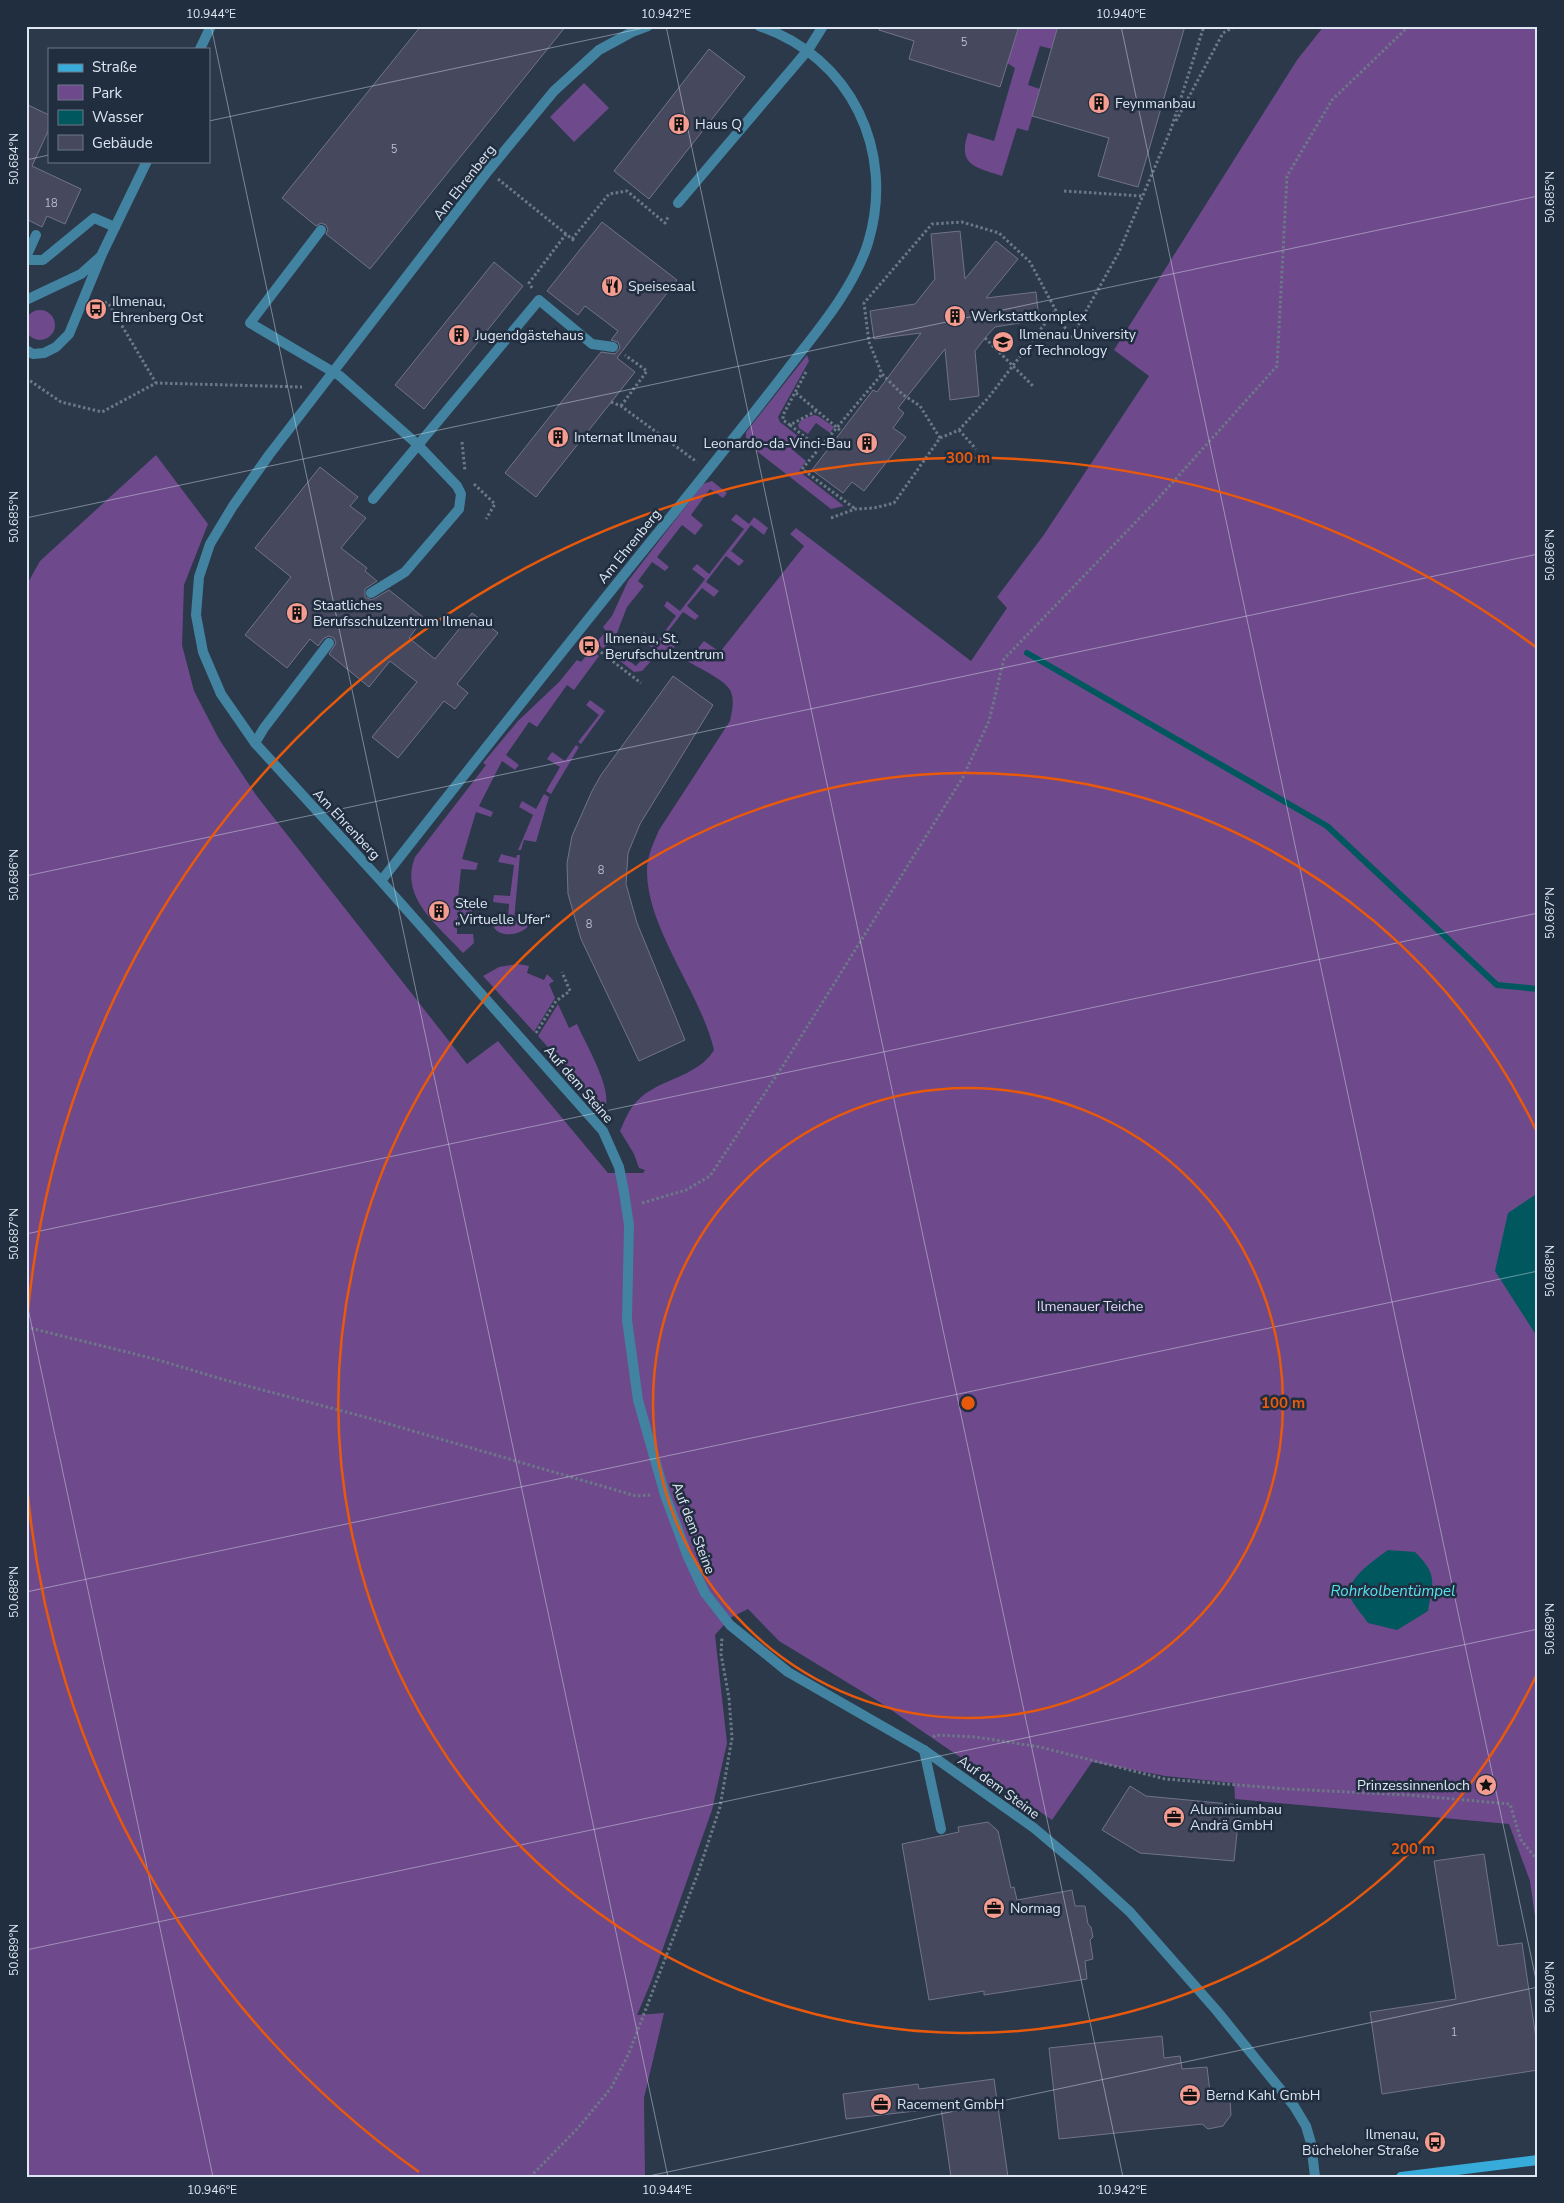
<svg xmlns="http://www.w3.org/2000/svg" width="1564" height="2203" viewBox="0 0 1564 2203" font-family="'Nunito Sans',sans-serif">
	<style>
		.green { fill: #6e498b }
		.water { fill: #00585e }
		.lines { fill: none; stroke-linecap: round; stroke-linejoin: round }
		.stream { stroke: #00585e; stroke-width: 6 }
		.building { fill: #46485e; stroke: #71738b }
		.path { stroke: #6c7887; stroke-width: 3; stroke-dasharray: 2.5 2.5; stroke-linecap: butt }
		.service { stroke: #4183a0; stroke-width: 10 }
		.minor { stroke: #4183a0; stroke-width: 10 }
		.secondary { stroke: #37acdb; stroke-width: 10 }
		.ticks { fill: none; stroke: #dde6f1; stroke-width: 1; stroke-opacity: 0.45 }
		.ring { fill: none; stroke: #e8590c; stroke-width: 2.5 }
		.labels { text-anchor: middle; stroke-width: 5; stroke-linejoin: round; paint-order: stroke }
		.number-label { font-size: 11px; fill: #b7becc }
		.poi-label { font-size: 14px; fill: #dde6f1; stroke: #212e40; text-anchor: start }
		.street-label { font-size: 14px; fill: #dde6f1; stroke: #212e40 }
		.park-label { font-size: 14px; fill: #e9d4fd; stroke: #212e40 }
		.water-label { font-size: 15px; font-style: italic; fill: #57e2ed; stroke: #212e40 }
		.centre { fill: #e8590c; stroke: #212e40; stroke-width: 2.5 }
		.ring-label { font-size: 15px; text-anchor: middle; font-weight: bold; fill: #e8590c; stroke: #212e40; stroke-width: 5; stroke-linejoin: round; paint-order: stroke }
		.neatline { fill: none; stroke: #dde6f1; stroke-width: 2 }
		.ticks-label { font-size: 12px; text-anchor: middle; fill: #dde6f1 }
	</style>
	<rect width="100%" height="100%" fill="#2b394b"/>
	<path class="green" d="M1019,26H1058L1052,49L1040,46L1028,85L1040,89L1028,131L1017,128L1002,176C976,167 957,166 968,133L994,141L1015,68L1007,63Z
		M1324,26H1538V1938L1530,1881L1509,1824L1235,1799L1234,1783L1165,1776L1092,1762L1052,1820L881,1703L779,1641L748,1609L730,1618L715,1635L727,1743L712,1810L651,1982L637,2015L664,2013L644,2098L645,2177H26V586L40,561L156,455L208,524L184,585L182,645L194,691L219,739L256,795L467,1064L498,1041L608,1173H643L645,1170L639,1168L634,1154L620,1131C625,1120 629,1109 637,1101C659,1078 697,1078 714,1050C701,993 646,928 647,870C647,856 654,842 659,830L730,721C732,711 735,700 730,690C725,680 697,667 687,661L704,641L720,652L804,546L790,534L796,528L971,661L1007,608L997,597L1043,536L1149,376L1114,350L1297,60Z
		M584,83L609,108L574,142L550,117Z
		M25 325a15 15 0 1 1 30 0a15 15 0 1 1-30 0Z
		M807,355L809,361L778,417L780,422L803,440L794,451L806,461L799,471L844,506L831,509L749,445L746,440V432Z
		M814,415L818,416L834,427L830,433L816,423L808,434L799,428L798,425L801,420Z
		M712,481L727,493L723,498L710,489L691,515L703,525L695,535L682,525L657,557L669,567L665,571L652,562L638,581L644,586L627,607L617,633L604,649L596,643L606,631L603,627L612,616L628,581L703,484Z
		M736,514L749,524L754,517L768,528L764,535L751,525L731,551L744,561L739,566L726,556L706,582L719,591L714,597L702,588L687,606L699,616L695,620L683,612L663,638L675,647L652,660L642,671L634,672L620,661L624,657L636,666L652,648L640,638L644,632L657,642L676,616L664,606L667,601L680,611L705,579L692,569L697,564L709,574L744,529L731,520Z
		M591,650L599,656L574,690L567,685L537,727L529,722L506,755L519,765L515,770L502,761L479,806L493,812L491,817L476,812L462,859L478,863L476,870L461,869L457,908L472,910L471,918H457V934H473L474,943L463,953C438,925 399,898 415,857L486,765L483,763L518,721L559,682L577,660L581,662Z
		M590,700L605,711L581,744L578,742L599,715L586,705Z
		M576,745L579,747L551,794L546,791L560,767L547,759L552,752L565,761Z
		M544,794L549,797L536,842L524,840L521,850H518L533,815L519,807L522,801L536,809Z
		M501,854L516,858L517,855H520L514,920L531,921C525,938 491,940 492,919H508L509,904L493,902L494,895L510,896L514,865L498,862Z
		M518,964L529,966L527,973L544,980L547,974L554,981L549,984L555,998L534,1032L483,976L499,967Z
		M558,1004L569,1028L577,1024C585,1043 613,1089 605,1108L603,1109L599,1105L538,1036Z"/>
	<path class="water" d="M1538,1193V1338L1495,1271L1508,1213Z
		M1388,1550L1415,1552C1438,1575 1433,1581 1428,1611L1397,1630L1368,1623C1363,1615 1354,1606 1350,1597C1343,1581 1377,1558 1388,1550Z"/>
	<g class="lines">
		<path class="stream" d="M1027,653L1327,826L1497,985L1538,989"/>
	</g>
	<path class="building" d="M421,26H566L370,269L326,234L328,230L326,225L321,223L316,226L282,198Z
		M880,26H1019L1000,87L909,59L914,41L879,30Z
		M1058,26H1185L1138,187L1098,176L1109,138L1032,116Z
		M709,49L745,77L649,199L614,171Z
		M26,104L49,115V129L32,166L81,189L65,224L47,216L42,227L26,219Z
		M602,222L677,280L617,358L635,372L536,497L505,473L601,352L615,354L620,348L618,342L611,340L618,331L585,306L578,315L547,291Z
		M960,231L965,279L996,241L1018,259L986,298L1036,292L1039,320L995,327L985,338L975,351L979,396L950,400L945,349L898,408L904,413L893,428L906,437L864,491L852,482L843,493L812,470L873,390L877,392L921,333L874,339L870,311L915,304L935,279L931,234Z
		M494,262L523,286L424,409L395,385Z
		M320,467L358,497L350,506L366,518L341,548L367,568L365,571L377,581L365,589V597L372,600L389,590L424,618L409,638L435,659L472,613L498,633L457,684L468,693L455,709L444,701L398,758L372,737L417,682L390,661L369,687L329,654L336,643L334,638L329,636L324,638L318,646L310,639L287,668L245,635L291,577L255,548Z
		M673,676L713,705L640,824L628,853L626,884L637,923L685,1040L639,1061L581,939L568,894L567,863L572,836L592,791L601,775Z
		M1130,1786L1146,1796L1240,1805L1234,1861L1140,1853L1102,1830Z
		M988,1822L998,1831L1011,1888L1014,1887L1017,1900L1072,1890L1075,1906H1085L1088,1924L1091,1927L1093,1937L1090,1940L1093,1959L1085,1961L1087,1979L984,1995V1991L929,2000L902,1844L959,1832L958,1827Z
		M1484,1854L1498,1946L1522,1943L1538,2052V2070L1382,2094L1370,2012L1456,1999L1434,1861Z
		M1162,2036L1164,2058L1180,2056L1182,2069L1207,2067L1210,2092L1219,2091L1230,2100L1231,2115L1223,2126L1208,2129L1202,2124L1059,2139L1049,2048Z
		M994,2079L1008,2177H951L941,2108L846,2119L843,2094L918,2084L919,2089Z"/>
	<g class="lines">
		<path class="path" d="M1176,121L1223,33L1236,26
			M498,179L566,234
			M1064,191L1142,196
			M572,239L576,242
			M532,288L529,283L566,234L572,239L609,194L627,191L665,223L669,215
			M100,300L109,304L156,383
			M985,338L1033,386
			M1071,338L1119,252L1171,129L1204,26
			M806,372L783,415V420L790,425L816,411
			M26,378L61,402L102,412L156,383L302,387
			M796,393L841,431
			M611,402L621,406L697,462
			M621,406L647,371L625,355
			M790,425L819,448
			M959,430L976,449
			M940,438L920,406L902,394L882,374L869,342L864,303L932,224L962,222L999,233L1030,262L1071,339
			M462,442L465,471
			M474,484L495,504L486,519
			M854,508L802,469L882,374
			M831,518L855,509L874,508L894,503L940,438L959,430L989,397L1056,309
			M589,643L641,683
			M536,1033L556,1001L570,991L562,972
			M642,1203L686,1190L710,1176L784,1064L963,777L989,721L1004,659L1155,502L1277,366L1287,176L1332,100L1409,26
			M26,1327L155,1359L225,1380L365,1417L636,1496L650,1495
			M933,1737L936,1735L976,1737L1040,1747L1165,1779L1287,1789L1409,1795L1510,1804L1521,1840L1538,1861
			M530,2177L578,2128L611,2088L629,2053L698,1873L720,1807L732,1738L729,1698L721,1654L722,1637"/>
		<path class="service" d="M808,50L823,26
			M321,230L250,323L340,376L417,444L457,486L461,494L459,509L405,572L371,593
			M26,257L36,235
			M26,260H43L94,218L115,227
			M373,499L539,300L592,344L613,347
			M255,743L264,728L329,643
			M924,1750L941,1829"/>
		<path class="minor" d="M648,26L632,32L599,50L554,91L488,171L269,455L233,506L210,544L199,577L196,615L203,652L221,694L255,743L381,881L603,1131L619,1167L624,1192L629,1225L627,1320L638,1400L665,1495L688,1557L705,1593L730,1625L788,1672L924,1750L1034,1828L1085,1871L1130,1912L1217,2011L1294,2106L1306,2126L1311,2143L1315,2177
			M200,49L211,26
			M678,203L808,50
			M26,300L81,274L100,257
			M26,350L33,354L44,353L56,347L69,334L102,254L147,161
			M381,881C479,756 577,632 677,509C714,463 751,417 787,370C817,331 853,290 868,243C896,151 851,57 759,26"/>
		<path class="secondary" d="M1401,2177L1538,2160"/>
	</g>
	<path class="ticks" d="M211,26L668,2177M666,26L1123,2177M1121,26L1538,1989M209,121L653,26M26,160L49,155M26,518L1538,196M26,876L1538,554M26,1234L1538,913M26,1299L213,2177M26,1592L1538,1271M26,1950L1538,1629M644,2177L1538,1987"/>
	<g class="ring">
		<circle cx="968" cy="1403" r="315"/>
		<path d="M1537 1674A630 630 0 1 1 1537 1132"/>
		<path d="M419 2172A945 945 0 0 1 27 1485M27 1321A945 945 0 0 1 1537 648"/>
	</g>
	<defs>
		<g id="building-disc" transform="scale(1.125)"><circle r="9.5" fill="#f59c91" stroke="#212e40"/><path d="M-4-6H4V6H1V3H-1V6H-4ZM-2.5-4.3h1.7v1.8h-1.7ZM.8-4.3h1.7v1.8H.8ZM-2.5-1h1.7V.8h-1.7ZM.8-1h1.7V.8H.8Z" fill="#111"/></g>
		<g id="restaurant-disc" transform="scale(1.125)"><circle r="9.5" fill="#f59c91" stroke="#212e40"/><path d="M-5-6h1v4h1v-4h1v4h1v-4h1v5L-1.5 .5V6h-2V.5L-5-1ZM5-6V6H3V1.5H1.5Q1.5-4 5-6Z" fill="#111"/></g>
		<g id="bus-disc" transform="scale(1.125)"><circle r="9.5" fill="#f59c91" stroke="#212e40"/><path d="M-5-6H5V4H4V6H2V4H-2V6H-4V4H-5ZM-3.5-4V0h7V-4ZM-3.5 1.2v1.5H-2V1.2ZM2 1.2v1.5H3.5V1.2Z" fill="#111"/></g>
		<g id="university-disc" transform="scale(1.125)"><circle r="9.5" fill="#f59c91" stroke="#212e40"/><path d="M0-5L7-2L0 1L-7-2ZM-4 1L0 2.5L4 1V4Q0 6-4 4Z" fill="#111"/></g>
		<g id="sight-disc" transform="scale(1.125)"><circle r="9.5" fill="#f59c91" stroke="#212e40"/><path d="M0-6L1.8-2.2L6-1.7L2.9 1.2L3.7 5.4L0 3.3L-3.7 5.4L-2.9 1.2L-6-1.7L-1.8-2.2Z" fill="#111"/></g>
		<g id="office-disc" transform="scale(1.125)"><circle r="9.5" fill="#f59c91" stroke="#212e40"/><path d="M-6-3h4V-5.5h4V-3h4V5H-6ZM-1-4.5V-3h2v-1.5ZM-6 0V1H6V0Z" fill="#111"/></g>
	</defs>
	<g fill-rule="evenodd">
		<use href="#building-disc" x="1099" y="103"/>
		<use href="#building-disc" x="679" y="124"/>
		<use href="#restaurant-disc" x="612" y="286"/>
		<use href="#bus-disc" x="96" y="309"/>
		<use href="#building-disc" x="955" y="316"/>
		<use href="#building-disc" x="459" y="335"/>
		<use href="#university-disc" x="1003" y="342"/>
		<use href="#building-disc" x="558" y="437"/>
		<use href="#building-disc" x="867" y="443"/>
		<use href="#building-disc" x="297" y="613"/>
		<use href="#bus-disc" x="589" y="646"/>
		<use href="#building-disc" x="439" y="911"/>
		<use href="#sight-disc" x="1486" y="1785"/>
		<use href="#office-disc" x="1174" y="1817"/>
		<use href="#office-disc" x="994" y="1908"/>
		<use href="#office-disc" x="1190" y="2095"/>
		<use href="#office-disc" x="881" y="2104"/>
		<use href="#bus-disc" x="1435" y="2142"/>
	</g>
	<g class="labels">
		<g class="number-label">
			<text x="964" y="46">5</text>
			<text x="394" y="153">5</text>
			<text x="51" y="207">18</text>
			<text x="601" y="874">8</text>
			<text x="589" y="928">8</text>
			<text x="1454" y="2036">1</text>
		</g>
		<g class="poi-label">
			<text x="1115" y="108">Feynmanbau</text>
			<text x="695" y="129">Haus Q</text>
			<text x="628" y="291">Speisesaal</text>
			<text x="112" y="306">Ilmenau,<tspan x="112" dy="16">Ehrenberg Ost</tspan></text>
			<text x="971" y="321">Werkstattkomplex</text>
			<text x="1019" y="339">Ilmenau University<tspan x="1019" dy="16">of Technology</tspan></text>
			<text x="475" y="340">Jugendgästehaus</text>
			<text x="574" y="442">Internat Ilmenau</text>
			<text x="851" y="448" text-anchor="end">Leonardo-da-Vinci-Bau</text>
			<text x="313" y="610">Staatliches<tspan x="313" dy="16">Berufsschulzentrum Ilmenau</tspan></text>
			<text x="605" y="643">Ilmenau, St.<tspan x="605" dy="16">Berufschulzentrum</tspan></text>
			<text x="455" y="908">Stele<tspan x="455" dy="16">„Virtuelle Ufer“</tspan></text>
			<text x="1470" y="1790" text-anchor="end">Prinzessinnenloch</text>
			<text x="1190" y="1814">Aluminiumbau<tspan x="1190" dy="16">Andrä GmbH</tspan></text>
			<text x="1010" y="1913">Normag</text>
			<text x="1206" y="2100">Bernd Kahl GmbH</text>
			<text x="897" y="2109">Racement GmbH</text>
			<text x="1419" y="2139" text-anchor="end">Ilmenau,<tspan x="1419" dy="16">Bücheloher Straße</tspan></text>
		</g>
		<g class="street-label">
			<text transform="translate(464 182) rotate(-52)" y="5">Am Ehrenberg</text>
			<text transform="translate(629 546) rotate(-51)" y="5">Am Ehrenberg</text>
			<text transform="translate(347 824) rotate(47)" y="5">Am Ehrenberg</text>
			<text transform="translate(579 1084) rotate(49)" y="5">Auf dem Steine</text>
			<text transform="translate(694 1528) rotate(69)" y="5">Auf dem Steine</text>
			<text transform="translate(999 1787) rotate(36)" y="5">Auf dem Steine</text>
		</g>
		<g class="park-label">
			<text x="1090" y="1311">Ilmenauer Teiche</text>
		</g>
		<g class="water-label">
			<text x="1393" y="1596">Rohrkolbentümpel</text>
		</g>
	</g>
	<circle cx="968" cy="1403" r="8" class="centre"/>
	<g class="ring-label">
		<text x="968" y="463">300 m</text>
		<text x="1283" y="1408">100 m</text>
		<text x="1413" y="1854">200 m</text>
	</g>
	<rect width="1564" height="2203" fill="none" stroke="#212e40" stroke-width="55"/>
	<rect x="48" y="48" width="162" height="115" fill="#212e40" stroke="#6c7887"/>
	<rect x="58" y="64" width="25" height="8" fill="#37acdb" stroke="#6c7887"/>
	<text x="92" y="72" font-size="15" fill="#dde6f1">Straße</text>
	<rect x="58" y="85" width="25" height="15" fill="#6e498b" stroke="#6c7887"/>
	<text x="92" y="98" font-size="15" fill="#dde6f1">Park</text>
	<rect x="58" y="110" width="25" height="15" fill="#00585e" stroke="#6c7887"/>
	<text x="92" y="122" font-size="15" fill="#dde6f1">Wasser</text>
	<rect x="58" y="135" width="25" height="15" fill="#46485e" stroke="#6c7887"/>
	<text x="92" y="148" font-size="15" fill="#dde6f1">Gebäude</text>
	<rect x="28" y="28" width="1508" height="2148" class="neatline"/>
	<g class="ticks-label">
		<text x="211" y="18">10.944°E</text>
		<text x="666" y="18">10.942°E</text>
		<text x="1121" y="18">10.940°E</text>
		<text transform="translate(14 159) rotate(-90)" y="4">50.684°N</text>
		<text transform="translate(1550 197) rotate(-90)" y="4">50.685°N</text>
		<text transform="translate(14 517) rotate(-90)" y="4">50.685°N</text>
		<text transform="translate(1550 555) rotate(-90)" y="4">50.686°N</text>
		<text transform="translate(14 875) rotate(-90)" y="4">50.686°N</text>
		<text transform="translate(1550 913) rotate(-90)" y="4">50.687°N</text>
		<text transform="translate(14 1234) rotate(-90)" y="4">50.687°N</text>
		<text transform="translate(1550 1271) rotate(-90)" y="4">50.688°N</text>
		<text transform="translate(14 1592) rotate(-90)" y="4">50.688°N</text>
		<text transform="translate(1550 1629) rotate(-90)" y="4">50.689°N</text>
		<text transform="translate(14 1950) rotate(-90)" y="4">50.689°N</text>
		<text transform="translate(1550 1987) rotate(-90)" y="4">50.690°N</text>
		<text x="212" y="2194">10.946°E</text>
		<text x="667" y="2194">10.944°E</text>
		<text x="1122" y="2194">10.942°E</text>
	</g>
</svg>
